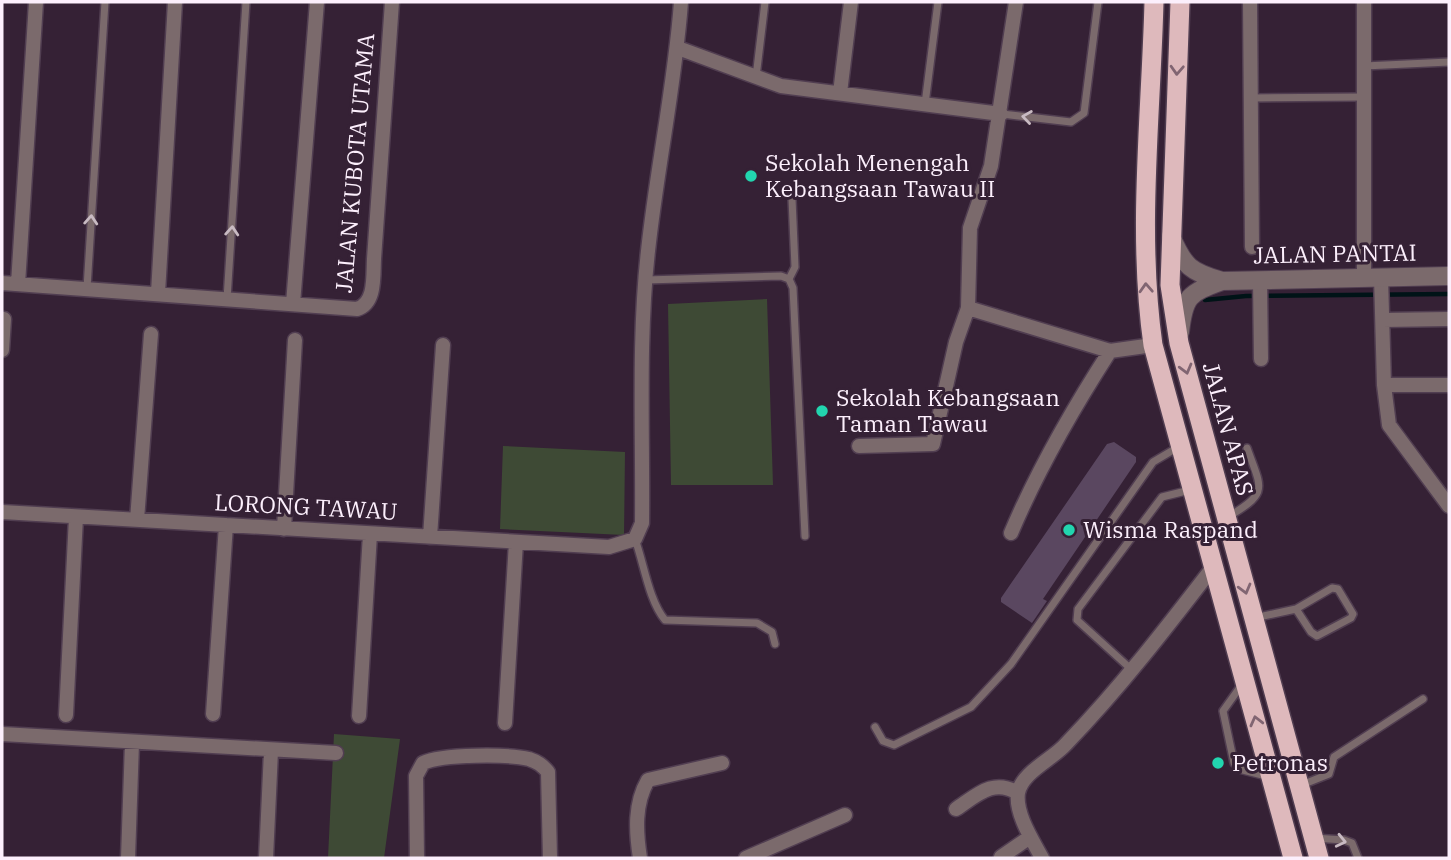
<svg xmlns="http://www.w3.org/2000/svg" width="1451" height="860" viewBox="0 0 1451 860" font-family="'IBM Plex Serif',serif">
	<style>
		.green { fill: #3e4a35 }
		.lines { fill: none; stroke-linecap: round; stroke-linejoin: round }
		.stream { stroke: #001317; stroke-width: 4.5 }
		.building { fill: #5a4760 }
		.service-casing { stroke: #513e51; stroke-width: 10 }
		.minor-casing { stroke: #513e51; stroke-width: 17 }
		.tertiary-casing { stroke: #513e51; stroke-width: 20 }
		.trunk-casing { stroke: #513e51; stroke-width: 22 }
		.service { stroke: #7b6a6c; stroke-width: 7 }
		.minor { stroke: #7b6a6c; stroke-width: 14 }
		.tertiary { stroke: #7b6a6c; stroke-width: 18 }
		.trunk { stroke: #deb9bc; stroke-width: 19 }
		.oneway { stroke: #816572 }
		.oneway2 { stroke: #c8bac2 }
		.poi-dot { fill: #22d5af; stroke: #352135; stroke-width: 2.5 }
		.labels { text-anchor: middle; stroke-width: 6; stroke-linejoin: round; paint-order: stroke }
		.street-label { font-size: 23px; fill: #fceffc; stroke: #352135 }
		.poi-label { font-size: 23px; fill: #fceffc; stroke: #352135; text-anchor: start }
	</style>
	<rect width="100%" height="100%" fill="#352135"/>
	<path class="green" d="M767,299L773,485H671L668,304Z
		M503,446L625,452L624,535L500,529Z
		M334,734L400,739L384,858H328Z"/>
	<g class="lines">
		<path class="stream" d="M1205,300L1246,296L1449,294"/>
	</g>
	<path class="building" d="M1114,442L1136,457V462L1043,599L1047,601L1032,623L1001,602V598L1107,444Z"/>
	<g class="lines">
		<g class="service-casing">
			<path id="service" d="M1364,66L1449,62
				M756,77L765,2
				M1251,98L1364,97
				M925,104L938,2
				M1002,114L1071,122L1084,113L1098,2
				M789,279L795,267L792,199
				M646,280L781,276L789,279L793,288L805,536
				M87,288L105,2
				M227,299L246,2
				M1228,517C1269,492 1262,490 1247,448
				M635,539C644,564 649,601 665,620L757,623L772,632L775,644
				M1254,618L1296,609L1332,588L1338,589L1353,614L1351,618L1317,636L1311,632L1296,609
				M1132,670L1077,620L1078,609L1162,497L1190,490
				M1243,683L1223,711L1234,763L1239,769L1270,777
				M875,727L883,741L894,745L971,707L1011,664L1153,462L1180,446
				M1299,786L1329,774L1334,757L1423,699
				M1314,838L1344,840L1352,843L1358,858"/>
		</g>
		<g class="minor-casing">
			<path id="minor" d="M1016,2L991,166L970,228L968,308L1110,351L1153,345
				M1250,2L1252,247
				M1364,2V277
				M678,48L781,86L1001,114
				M840,93L851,2
				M1381,277L1384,385H1449
				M1260,280L1261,359
				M2,283L357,309C376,303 373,276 374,259L392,2
				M18,284L36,2
				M158,293L175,2
				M293,304L317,2
				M1383,320L1449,319
				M2,350L4,319
				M1384,385L1389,425L1449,506
				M859,446L933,444L956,342L968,308
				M2,512L609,547L635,539L642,523C643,433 638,340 648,251C657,167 675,85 681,2
				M137,520L151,334
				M284,529L295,340
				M1011,533C1038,469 1072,410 1110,351
				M430,537L443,345
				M213,714L226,525
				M66,715L76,517
				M359,716L370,534
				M505,723L516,542
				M2,734L336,753
				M956,809C977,795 993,778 1018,793
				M1001,857L1030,837
				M128,858L132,743
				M266,858L271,751
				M417,858L416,776L423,763C442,754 508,754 529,759C538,762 542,765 548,772L550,858
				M640,858C636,832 634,804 648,780L722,763
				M746,858L845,815
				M1042,858C1033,841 1015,814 1018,793C1022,772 1053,759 1066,744C1120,688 1167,627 1214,566"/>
		</g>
		<g class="tertiary-casing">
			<path id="tertiary" d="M1171,236C1184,267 1191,272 1222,281
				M1180,332C1184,296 1189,293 1222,281L1449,276"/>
		</g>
		<g class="trunk-casing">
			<path id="trunk" d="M1154,2C1151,116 1137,232 1153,345L1293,858
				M1180,2L1170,285L1179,343L1319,858"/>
		</g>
		<use href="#service" class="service"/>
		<use href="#minor" class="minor"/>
		<use href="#tertiary" class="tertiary"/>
		<use href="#trunk" class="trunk"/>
	</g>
	<defs><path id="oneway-chevron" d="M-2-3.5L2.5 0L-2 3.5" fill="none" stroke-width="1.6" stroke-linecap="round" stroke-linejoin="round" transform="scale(1.75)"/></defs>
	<g class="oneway">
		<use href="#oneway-chevron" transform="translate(1177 70) rotate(93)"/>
		<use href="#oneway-chevron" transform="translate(1146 288) rotate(-93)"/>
		<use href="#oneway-chevron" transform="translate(1186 369) rotate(75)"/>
		<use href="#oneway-chevron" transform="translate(1245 589) rotate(75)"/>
		<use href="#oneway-chevron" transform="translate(1256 721) rotate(-104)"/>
	</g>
	<g class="oneway2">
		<use href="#oneway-chevron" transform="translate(1027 117) rotate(-172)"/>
		<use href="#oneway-chevron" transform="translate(91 220) rotate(-86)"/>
		<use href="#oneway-chevron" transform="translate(232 231) rotate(-86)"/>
		<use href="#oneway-chevron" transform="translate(1341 841) rotate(13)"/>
	</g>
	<g class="poi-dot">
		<circle cx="751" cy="176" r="7"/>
		<circle cx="822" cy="411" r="7"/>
		<circle cx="1069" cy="530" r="7"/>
		<circle cx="1218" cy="763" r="7"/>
	</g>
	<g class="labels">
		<g class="street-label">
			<text transform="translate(355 163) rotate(-85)" y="8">JALAN KUBOTA UTAMA</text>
			<text transform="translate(1335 254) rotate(-1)" y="8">JALAN PANTAI</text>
			<text transform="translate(1228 429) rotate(75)" y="8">JALAN APAS</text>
			<text transform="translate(306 507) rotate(3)" y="8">LORONG TAWAU</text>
		</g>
		<g class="poi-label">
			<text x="765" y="171">Sekolah Menengah<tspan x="765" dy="26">Kebangsaan Tawau II</tspan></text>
			<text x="836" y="406">Sekolah Kebangsaan<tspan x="836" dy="26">Taman Tawau</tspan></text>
			<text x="1083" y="538">Wisma Raspand</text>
			<text x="1232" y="771">Petronas</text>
		</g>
	</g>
	<rect width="1451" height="860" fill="none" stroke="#fceffc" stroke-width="7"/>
</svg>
